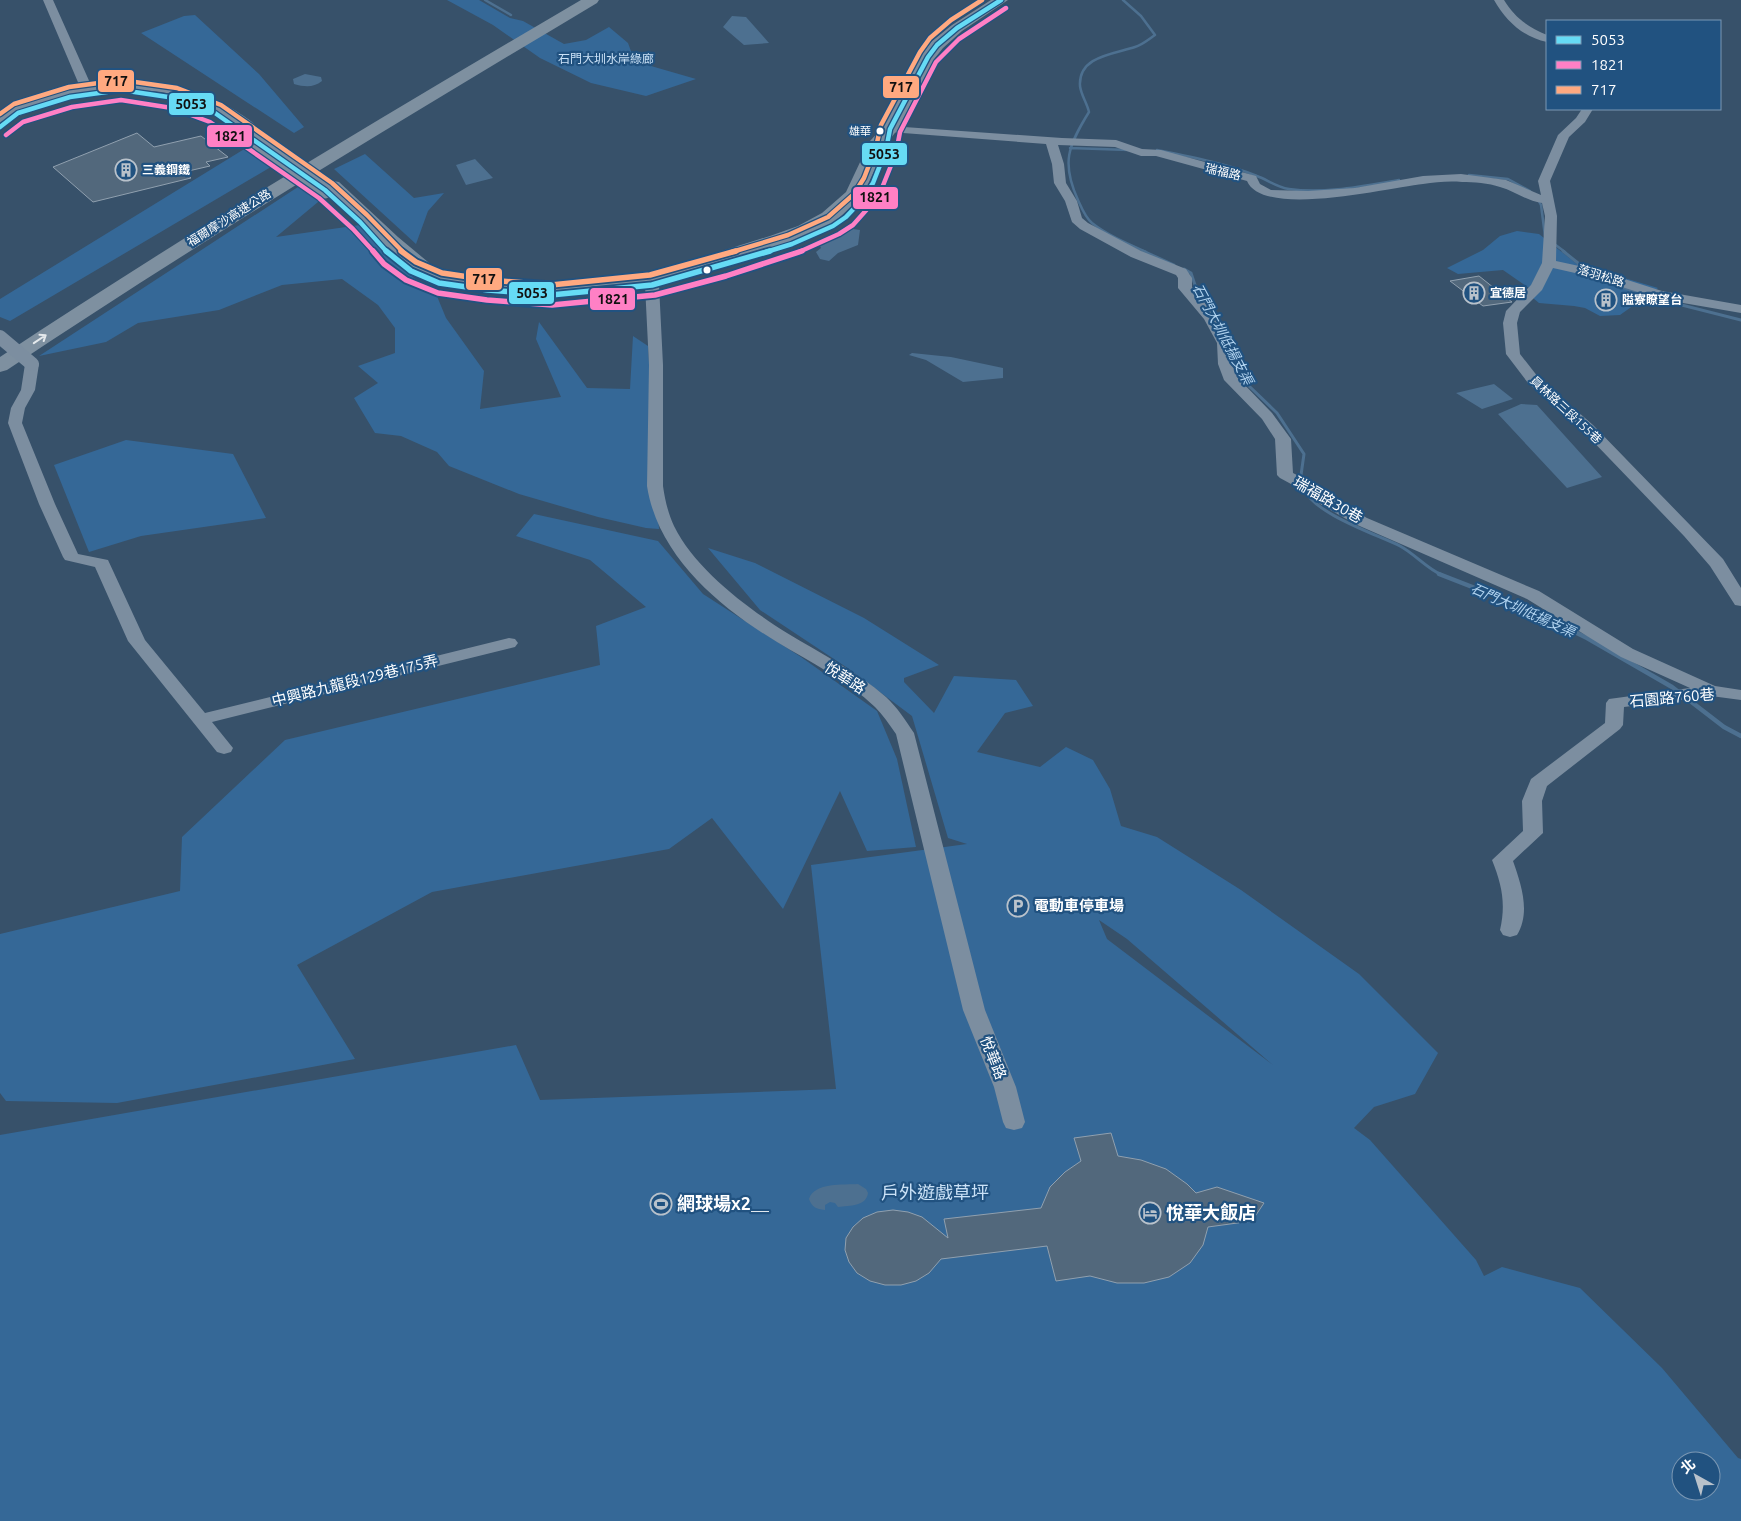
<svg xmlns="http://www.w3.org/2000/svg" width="1741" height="1521" viewBox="0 0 1741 1521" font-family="Ubuntu,'Noto Sans TC',sans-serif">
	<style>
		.green { fill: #356897; fill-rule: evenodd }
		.water { fill: #4d7090 }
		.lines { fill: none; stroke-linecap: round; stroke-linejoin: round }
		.stream-far2 { stroke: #4d7090; stroke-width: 2.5 }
		.stream-far1 { stroke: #4d7090; stroke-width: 3 }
		.stream { stroke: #4d7090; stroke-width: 4.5 }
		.building { fill: #52687c; stroke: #90a0af }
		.street { fill: #7c8ea0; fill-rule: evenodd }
		.primary { fill: #7b8d9e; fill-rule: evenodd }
		.highway { fill: #7e90a0; fill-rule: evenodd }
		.street-bridge { stroke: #7c8ea0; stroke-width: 14 }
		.primary-bridge { stroke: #7b8d9e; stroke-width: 17 }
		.bus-1-far1-casing { stroke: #215280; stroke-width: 7 }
		.bus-1-casing { stroke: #215280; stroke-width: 9 }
		.bus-2-far1-casing { stroke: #215280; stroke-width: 7 }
		.bus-2-casing { stroke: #215280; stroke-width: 9 }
		.bus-3-far1-casing { stroke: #215280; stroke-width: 7 }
		.bus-3-casing { stroke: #215280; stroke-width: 9 }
		.bus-1-far1 { stroke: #66dbf5; stroke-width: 4.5 }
		.bus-1 { stroke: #66dbf5; stroke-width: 5.5 }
		.bus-2-far1 { stroke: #ff80c5; stroke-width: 4.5 }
		.bus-2 { stroke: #ff80c5; stroke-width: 5.5 }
		.bus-3-far1 { stroke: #ffa980; stroke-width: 4.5 }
		.bus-3 { stroke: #ffa980; stroke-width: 5.5 }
		.oneway { stroke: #e5e9ec }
		.bus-dot { fill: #fff; stroke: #215280; stroke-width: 2 }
		.labels { text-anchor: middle; stroke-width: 4.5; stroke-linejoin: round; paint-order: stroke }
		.far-bus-label { font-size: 11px; fill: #fff; stroke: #215280; text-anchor: end }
		.far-park-label { font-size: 12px; fill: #cae1f6; stroke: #215280 }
		.far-poi-label { font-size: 12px; font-weight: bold; fill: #fff; stroke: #215280; text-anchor: start }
		.far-street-label { font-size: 12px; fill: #fff; stroke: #215280 }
		.far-water-label { font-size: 14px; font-style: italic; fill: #b1d3ef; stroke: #215280 }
		.street-label { font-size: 15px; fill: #fff; stroke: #215280 }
		.poi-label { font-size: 15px; font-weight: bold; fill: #fff; stroke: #215280; text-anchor: start }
		.near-park-label { font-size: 18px; fill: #cae1f6; stroke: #215280 }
		.near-poi-label { font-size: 18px; font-weight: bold; fill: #fff; stroke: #215280; text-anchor: start }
		.line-badge { stroke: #215280; stroke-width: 2 }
		.pale-badge-label { font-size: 14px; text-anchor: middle; font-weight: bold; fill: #111 }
	</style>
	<rect width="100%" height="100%" fill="#37516a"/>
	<path class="green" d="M447,0H479L510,18L523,21L564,44L586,40L609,27L628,43L632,54L651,66L696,79L646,96L591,83L540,58L493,25Z
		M195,15L259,74L304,127L294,133L141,33L184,16Z
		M246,148L276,164L10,321L0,317V299Z
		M365,154L414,198L444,193L428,211L416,244L334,169Z
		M301,185L324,197L276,237L360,225L414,278L434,289L446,318L484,371L480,409L561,397L536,339L539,322L587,388L630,389L633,336L648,346L659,529L646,528L598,517L519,494L449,466L437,452L401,436L375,433L354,398L378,383L358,366L395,353V328L378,305L342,279L282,285L219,310L138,323L106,342L39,356Z
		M1517,231L1539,234L1577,264L1658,288L1620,315L1600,316L1585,308L1574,306L1539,303L1533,298L1529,288L1503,270L1458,274L1447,268L1483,250L1500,236Z
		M126,440L233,454L266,518L141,536L89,552L54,465Z
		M534,514L658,541L703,594L801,657L877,711L897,759L916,847L867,851L840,791L783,909L712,818L669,849L432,892L297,965L355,1059L117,1103L6,1101L0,1093V934L180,891L182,837L285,740L600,665L596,626L646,607L590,560L516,536Z
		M708,548L755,563L864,618L939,665L904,678V682L934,713L954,676L1016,680L1033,706L1005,713L977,752L1040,767L1066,747L1093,760L1110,789L1121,826L1157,837L1241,890L1359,974L1438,1053L1415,1094L1374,1107L1354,1128L1370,1140L1476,1260L1484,1276L1502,1267L1580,1288L1662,1368L1738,1458L1741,1459V1521H0V1135L516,1045L540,1100L836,1089L811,865L967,844L948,838L912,716L849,669L760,610ZM1099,920L1127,939L1273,1065L1107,939ZM1681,1461H1711V1491H1681Z"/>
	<path class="water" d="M732,16L746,17L769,43L744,45L723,27Z
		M305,74L321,77L322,81C313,88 305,87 294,84L293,79Z
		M475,159L493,178L466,185L456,165Z
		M853,229L860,230L858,245L838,253L829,261L820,259L816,252L821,248L819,244Z
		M912,353L951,357L1003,368V378L963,382L926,360L909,355Z
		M1494,384L1513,399L1482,409L1456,393Z
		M1521,404L1537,405L1602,477L1567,488L1498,414Z
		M858,1184L866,1189L868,1193C866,1207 850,1205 838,1207L835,1203L830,1202L825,1205V1210C816,1209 812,1207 809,1199C814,1182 844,1185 858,1184Z"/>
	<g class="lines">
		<path class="stream-far2" d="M485,0L511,15
			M1123,0L1141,16L1155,35C1149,39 1142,45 1135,47C1114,54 1078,56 1080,86C1081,95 1087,103 1089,112C1068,146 1061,163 1078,200C1082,209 1085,217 1092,223C1107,235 1128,244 1146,252
			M1070,148L1129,150
			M1157,150C1187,156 1229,164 1257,176C1268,180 1276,187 1289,189C1325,194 1363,186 1399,180
			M1469,175L1508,179L1530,191
			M1537,198L1541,205L1545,236
			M1553,243L1565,252"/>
		<path class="stream-far1" d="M1143,251L1174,265
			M1563,251L1578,263L1581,269
			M1184,269L1191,273L1195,285L1208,308
			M1622,287L1658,299L1741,320
			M1230,348L1249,386L1277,413L1304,454L1301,475L1303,482
			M1305,489C1312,513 1378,535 1400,546C1415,554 1427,569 1442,575"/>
		<path class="stream" d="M1439,574L1526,608L1587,638L1672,687L1724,727L1741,736"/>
	</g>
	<path class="building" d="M137,133L154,147L201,136L228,157L206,162L210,166L184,172L191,178L93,202L53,167Z
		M1479,276L1494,288L1512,302L1483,306L1450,281Z
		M1111,1133L1118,1156L1141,1160L1166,1169L1187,1184L1196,1193L1217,1187L1264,1203L1252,1221L1208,1227L1203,1245L1190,1263L1169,1277L1144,1283H1117L1090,1276L1056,1281L1047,1246L941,1259L929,1273L916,1281L901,1285H885L870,1281L857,1273L849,1262L845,1250L846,1238L853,1227L863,1218L877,1212L893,1210L908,1212L922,1217L948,1238L944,1219L1041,1208L1050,1187L1065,1172L1081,1161L1074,1138Z"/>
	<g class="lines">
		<path class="street" d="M43,0H53L95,94L93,96L89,97L83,94Z
			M1494,0H1504C1515,18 1528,27 1547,35V42C1523,37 1506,21 1494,0Z
			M1582,109H1593L1585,122L1569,137L1550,181L1557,216L1556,261L1593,269L1662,291L1741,305V313L1660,299L1584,275L1553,268L1542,290L1520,312L1517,323L1520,354L1538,377L1593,425L1723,559L1741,588V606L1735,605L1710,566L1684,536L1583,431L1528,383L1506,354L1503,323L1506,311L1531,285L1542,263L1545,216L1542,203C1526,201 1515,191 1500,187C1489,183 1473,182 1462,182C1449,181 1436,182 1423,184C1391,187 1263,219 1247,181L1156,156H1141L1115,147L1058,145L1064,164L1066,183L1077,201L1082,218L1088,223L1141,251L1186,269L1192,278V287L1215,315L1231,343L1232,364L1238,378L1272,413L1291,439L1293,473L1314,484L1327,495L1367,518L1539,591L1633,649L1715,686L1741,690V700L1711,696L1624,707L1623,725L1620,729L1547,786L1542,801L1543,833L1513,861C1521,884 1531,912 1517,935L1510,937L1503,935L1500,930C1506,904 1502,885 1492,860L1523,831L1522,801L1531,779L1605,723L1606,703L1609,699L1690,688L1621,657L1527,599L1355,524L1315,501L1302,490L1280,478L1277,475L1275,439L1262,419L1224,380L1218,364L1217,343L1204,319L1178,288V278L1176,275L1131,257L1080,229L1072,222L1065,201L1054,183L1052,164L1046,144L890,132L884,129L890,126L1062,138L1116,140L1142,149L1161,150L1256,176L1260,184L1271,190L1308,191L1355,188L1423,176L1461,174L1506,180L1541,195L1538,181L1558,135L1576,118Z
			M650,276L655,277L659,285L663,365V486C665,500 668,513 674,526C695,569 747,608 787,633C820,653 856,671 886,697C897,707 906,721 914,733L985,1010L1016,1087L1025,1122L1022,1128L1014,1130L1006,1128L1003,1122L994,1087L963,1010L896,734C889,724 883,715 875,707C847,680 810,662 777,642C719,607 658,556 647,486L649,365L645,285L643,280Z
			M32,360L37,361L39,364L35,390L25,408L22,423L55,504L78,554L108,560L145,640L205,713L509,638L515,639L518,643L515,647L212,722L233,748L231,752L224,754L217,752L128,641L95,567L65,560L63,557L39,504L8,423L11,408L21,390L25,364L27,361Z"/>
		<path class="primary" d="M991,0H1008L962,31L943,48L935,58L898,129L887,143L863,195L836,221L812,234L784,244L650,286L593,293L533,295L494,292L420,275L384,245L324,186L327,182L333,181L339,182L398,237L434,267L494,280L533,283L593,281L648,274L770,236L798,226L822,213L846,192L870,141L883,127L920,57L931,42L952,25Z
			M122,82C164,82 200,88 236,111C243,116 253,121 257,128L255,132H243C226,119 207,105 187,98C145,84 92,91 50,103C33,108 17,119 0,123V112C38,93 80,86 122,82Z"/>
		<path class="highway" d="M581,0H599L597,3C398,122 200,241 7,370L0,372V357C190,231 385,115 581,0Z"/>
		<path class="street-bridge" d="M0,337L32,364"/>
		<path class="primary-bridge" d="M238,131L325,190"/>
		<g class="bus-1-far1-casing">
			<path id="bus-1-far1" d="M0,127L18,113L70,97L121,90L175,98L215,113L325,190L360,222L387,252
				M766,252L792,244L833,226L846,217L862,200L873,183L886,150L890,129L928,57L937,45L957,28L1001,0"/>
		</g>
		<g class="bus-1-casing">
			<path id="bus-1" d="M386,251L411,271L439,283L488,290L551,295L652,285L770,251"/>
		</g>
		<g class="bus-2-far1-casing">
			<path id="bus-2-far1" d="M6,135L23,122L72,107L121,100L172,108L210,122L319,198L353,229L374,252
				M799,252L839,234L853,225L869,207L882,188L896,153L900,132L936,62L959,39L1006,8"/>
		</g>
		<g class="bus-2-casing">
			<path id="bus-2" d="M373,251L384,264L406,280L438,293L487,300L552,305L655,295L726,276L802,251"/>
		</g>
		<g class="bus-3-far1-casing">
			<path id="bus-3-far1" d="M0,114L14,104L69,87L121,80L177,88L221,105L332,183L367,215L403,252
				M732,252L788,235L828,217L854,194L864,178L876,147L881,125L920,52L930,38L951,20L982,0"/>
		</g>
		<g class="bus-3-casing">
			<path id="bus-3" d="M401,251L416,262L442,273L489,280L551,285L650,275L736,251"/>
		</g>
		<use href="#bus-1-far1" class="bus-1-far1"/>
		<use href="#bus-1" class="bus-1"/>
		<use href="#bus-2-far1" class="bus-2-far1"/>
		<use href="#bus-2" class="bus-2"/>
		<use href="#bus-3-far1" class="bus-3-far1"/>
		<use href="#bus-3" class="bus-3"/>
	</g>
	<defs><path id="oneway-shaft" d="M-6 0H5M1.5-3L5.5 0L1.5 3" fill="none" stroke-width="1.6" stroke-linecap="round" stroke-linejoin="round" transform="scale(1.25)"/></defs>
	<use class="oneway" href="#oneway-shaft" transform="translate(40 339) rotate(-34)"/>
	<defs>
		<g id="building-ring" transform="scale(1.125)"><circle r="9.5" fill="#215280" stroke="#b9c2cb" stroke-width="1.5"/><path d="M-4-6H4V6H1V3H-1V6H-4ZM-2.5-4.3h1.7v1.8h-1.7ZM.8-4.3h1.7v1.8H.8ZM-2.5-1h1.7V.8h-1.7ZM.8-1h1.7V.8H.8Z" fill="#b9c2cb"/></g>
		<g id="parking-ring" transform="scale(1.125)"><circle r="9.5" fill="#215280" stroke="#b9c2cb" stroke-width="1.5"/><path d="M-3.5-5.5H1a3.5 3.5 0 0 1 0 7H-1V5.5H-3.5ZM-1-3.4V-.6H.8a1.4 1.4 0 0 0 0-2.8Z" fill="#b9c2cb"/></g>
		<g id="stadium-ring" transform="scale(1.125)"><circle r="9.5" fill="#215280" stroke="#b9c2cb" stroke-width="1.5"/><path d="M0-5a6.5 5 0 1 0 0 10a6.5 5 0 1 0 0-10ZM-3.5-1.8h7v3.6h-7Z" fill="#b9c2cb"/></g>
		<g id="hotel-ring" transform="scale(1.125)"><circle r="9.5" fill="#215280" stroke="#b9c2cb" stroke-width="1.5"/><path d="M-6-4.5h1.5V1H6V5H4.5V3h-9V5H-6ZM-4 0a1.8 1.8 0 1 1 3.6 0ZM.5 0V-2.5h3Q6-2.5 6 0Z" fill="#b9c2cb"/></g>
	</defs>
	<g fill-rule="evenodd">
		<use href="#building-ring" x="126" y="170"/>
		<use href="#building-ring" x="1474" y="293"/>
		<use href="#building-ring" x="1606" y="300"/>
		<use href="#parking-ring" x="1018" y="906"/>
		<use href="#stadium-ring" x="661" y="1204"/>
		<use href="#hotel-ring" x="1150" y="1213"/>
	</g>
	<g class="bus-dot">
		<circle cx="880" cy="131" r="4.5"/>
		<circle cx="707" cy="270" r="4.5"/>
	</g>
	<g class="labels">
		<g class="far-bus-label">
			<text x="871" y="135">雄華</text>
		</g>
		<g class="far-park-label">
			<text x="606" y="63">石門大圳水岸綠廊</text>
		</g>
		<g class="far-poi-label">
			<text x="142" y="174">三義鋼鐵</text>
			<text x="1490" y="297">宜德居</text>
			<text x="1622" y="304">隘寮瞭望台</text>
		</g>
		<g class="far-street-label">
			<text transform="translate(1223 172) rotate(13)" y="4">瑞福路</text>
			<text transform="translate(229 218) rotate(-32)" y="4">福爾摩沙高速公路</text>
			<text transform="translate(1601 276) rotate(17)" y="4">落羽松路</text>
			<text transform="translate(1566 410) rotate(43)" y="4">員林路三段155巷</text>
		</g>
		<g class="far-water-label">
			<text transform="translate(1223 334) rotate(62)" y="5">石門大圳低揚支渠</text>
			<text transform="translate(1523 610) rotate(24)" y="5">石門大圳低揚支渠</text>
		</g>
		<g class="street-label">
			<text transform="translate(1328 500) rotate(30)" y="5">瑞福路30巷</text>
			<text transform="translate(845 678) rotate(33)" y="5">悅華路</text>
			<text transform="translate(355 681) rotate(-14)" y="5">中興路九龍段129巷175弄</text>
			<text transform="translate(1672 698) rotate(-5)" y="5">石園路760巷</text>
			<text transform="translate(993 1058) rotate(68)" y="5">悅華路</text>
		</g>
		<g class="poi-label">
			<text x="1034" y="911">電動車停車場</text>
		</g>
		<g class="near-park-label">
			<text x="935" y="1199">戶外遊戲草坪</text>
		</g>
		<g class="near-poi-label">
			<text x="677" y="1210">網球場x2＿</text>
			<text x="1166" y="1219">悅華大飯店</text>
		</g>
	</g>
	<g class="line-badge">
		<rect x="97" y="69" width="38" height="24" rx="5" fill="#ffa980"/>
		<rect x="882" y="75" width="38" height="24" rx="5" fill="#ffa980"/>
		<rect x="168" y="92" width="47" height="24" rx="5" fill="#66dbf5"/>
		<rect x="206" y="124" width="47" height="24" rx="5" fill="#ff80c5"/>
		<rect x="861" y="142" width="47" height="24" rx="5" fill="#66dbf5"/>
		<rect x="852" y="186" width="47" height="24" rx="5" fill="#ff80c5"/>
		<rect x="465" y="267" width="38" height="24" rx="5" fill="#ffa980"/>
		<rect x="508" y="281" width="47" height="24" rx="5" fill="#66dbf5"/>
		<rect x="589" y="287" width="47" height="24" rx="5" fill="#ff80c5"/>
	</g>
	<g class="pale-badge-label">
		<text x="116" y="86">717</text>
		<text x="901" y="92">717</text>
		<text x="191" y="109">5053</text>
		<text x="230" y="141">1821</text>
		<text x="884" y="159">5053</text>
		<text x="875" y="202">1821</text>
		<text x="484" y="284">717</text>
		<text x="532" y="298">5053</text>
		<text x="613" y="304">1821</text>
	</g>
	<rect x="1546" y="20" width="175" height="90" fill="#215280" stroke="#7a97b3"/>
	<rect x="1556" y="36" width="25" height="8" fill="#66dbf5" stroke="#7a97b3"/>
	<text x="1591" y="45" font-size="15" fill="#ffffff">5053</text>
	<rect x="1556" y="61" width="25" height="8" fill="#ff80c5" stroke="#7a97b3"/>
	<text x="1591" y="70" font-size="15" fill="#ffffff">1821</text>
	<rect x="1556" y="86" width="25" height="8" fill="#ffa980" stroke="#7a97b3"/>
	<text x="1591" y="95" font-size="15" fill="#ffffff">717</text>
	<g transform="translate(1696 1476) rotate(321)"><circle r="24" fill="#215280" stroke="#7a97b3"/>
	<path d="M0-4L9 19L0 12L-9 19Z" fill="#b9c2cb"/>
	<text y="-8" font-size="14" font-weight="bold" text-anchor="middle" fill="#ffffff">北</text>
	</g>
</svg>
